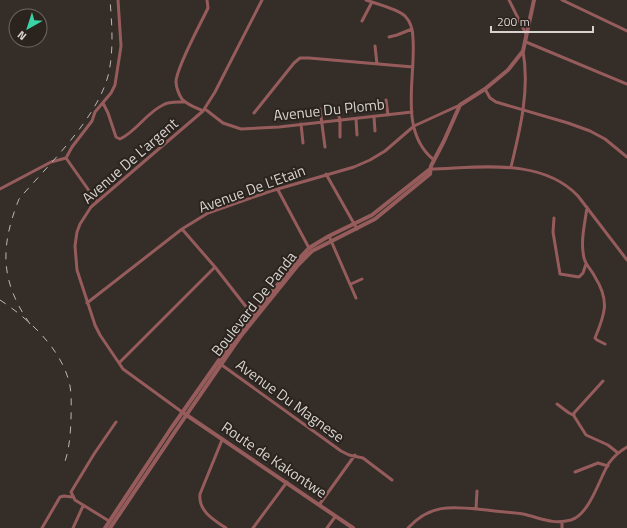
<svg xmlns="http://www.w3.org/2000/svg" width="627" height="528" viewBox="0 0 627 528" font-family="'Titillium Web',sans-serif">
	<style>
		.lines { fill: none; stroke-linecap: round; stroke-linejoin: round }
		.minor { stroke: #965c5c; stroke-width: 3 }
		.tertiary { stroke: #965c5c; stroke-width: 4 }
		.rail { stroke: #bbb7b3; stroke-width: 1; stroke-dasharray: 7 7; stroke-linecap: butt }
		.labels { text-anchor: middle; stroke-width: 4; stroke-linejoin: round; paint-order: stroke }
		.street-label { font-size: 15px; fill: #d6d2ce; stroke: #2a231e }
	</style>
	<rect width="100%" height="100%" fill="#342d28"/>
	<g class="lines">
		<path class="minor" d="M366,0C377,4 398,9 405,16C411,22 413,30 413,39C416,78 398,131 434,160
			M509,0L526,34
			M562,0L627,31
			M362,21L372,2
			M389,37L397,35L412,29
			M526,42L627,84
			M375,46L377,64
			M485,89L490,98L496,102L568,123L590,131L605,139L627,157
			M386,100L388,115
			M103,103L108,113L116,137L120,139C137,131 146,113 163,105C169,101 178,102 185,102
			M336,107L340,120V137
			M205,109L223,123L241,129L279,127L412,112
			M320,109L325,147
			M203,111C197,108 187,105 182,99C179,95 176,87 176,82C176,68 201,23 208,8L207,0
			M254,113L294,63L300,58H309L413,67
			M374,117L375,131
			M356,119L357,135
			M301,124L303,143
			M66,158L72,147L92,121L95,112L111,93L115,85L121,46L118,0
			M511,167C520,130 530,90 523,51
			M430,169C479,168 541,157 578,196L627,260
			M326,174L357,229
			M0,189L51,162L66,158L97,202
			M278,190L309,248
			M587,207C585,224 580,241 584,258C586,266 592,270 595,277C610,301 605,314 595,338L597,340L605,344
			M554,218L553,232L560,274L579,277L583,273L586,264
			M182,229L215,267L254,317
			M329,236L356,298
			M351,284L362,279
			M87,303L182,229L208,213L271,191L354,167L370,160L385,151L414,126L460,105
			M119,363L215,267
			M219,363L341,451L349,455L363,458L392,480
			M603,381L574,413V416L586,435L608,445L618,453
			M557,404L569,413L573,415
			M182,412L123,369L100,335L95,325L77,270L75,246L77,232L80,224L91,207L203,111L215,92L262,0
			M222,440L200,494C198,511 214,520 226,528
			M575,472L598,463L608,466
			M319,505L355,455
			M476,509L477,491
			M109,521L75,500L71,492L94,454L116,422
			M562,522V528
			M42,528L60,497L64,496L72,497
			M73,528L83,506
			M253,528L287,482
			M327,528L335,517
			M408,528C432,502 455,507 487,510C499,512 511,512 523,514C541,518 552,525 571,520C590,514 599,479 609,463C614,456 620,451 627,447"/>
		<path class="tertiary" d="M185,414L353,528
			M105,528L170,430L236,336L296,262L309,248L329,236L372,215L430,169
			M110,528L174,433L240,337L298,265L312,251L375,219L430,174L431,166L444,141L460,105L485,89L508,70L523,51L534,0"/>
		<path class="rail" d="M0,300C29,319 63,350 70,386C72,398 71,410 71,422C70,438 69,452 63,467
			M30,324C0,281 0,247 19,199C48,165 96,120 108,76C114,52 112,25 110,0"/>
	</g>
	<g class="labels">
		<g class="street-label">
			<text transform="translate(329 110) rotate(-6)" y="5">Avenue Du Plomb</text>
			<text transform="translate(130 161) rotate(-41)" y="5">Avenue De L'argent</text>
			<text transform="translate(252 189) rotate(-20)" y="5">Avenue De L'Etain</text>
			<text transform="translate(254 304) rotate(-52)" y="5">Boulevard De Panda</text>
			<text transform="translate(290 401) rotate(36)" y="5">Avenue Du Magnese</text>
			<text transform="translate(274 460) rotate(34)" y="5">Route de Kakontwe</text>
		</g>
	</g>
	<g transform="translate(28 28) rotate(219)"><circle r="19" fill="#2a231e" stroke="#6f6964"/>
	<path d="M0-3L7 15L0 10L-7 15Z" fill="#39d4a5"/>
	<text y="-6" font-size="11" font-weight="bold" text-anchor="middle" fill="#d6d2ce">N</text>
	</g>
	<path d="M491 26v6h102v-6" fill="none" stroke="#d6d2ce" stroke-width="2"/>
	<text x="497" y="26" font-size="12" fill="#d6d2ce" stroke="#2a231e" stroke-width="3" paint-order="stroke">200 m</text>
</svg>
